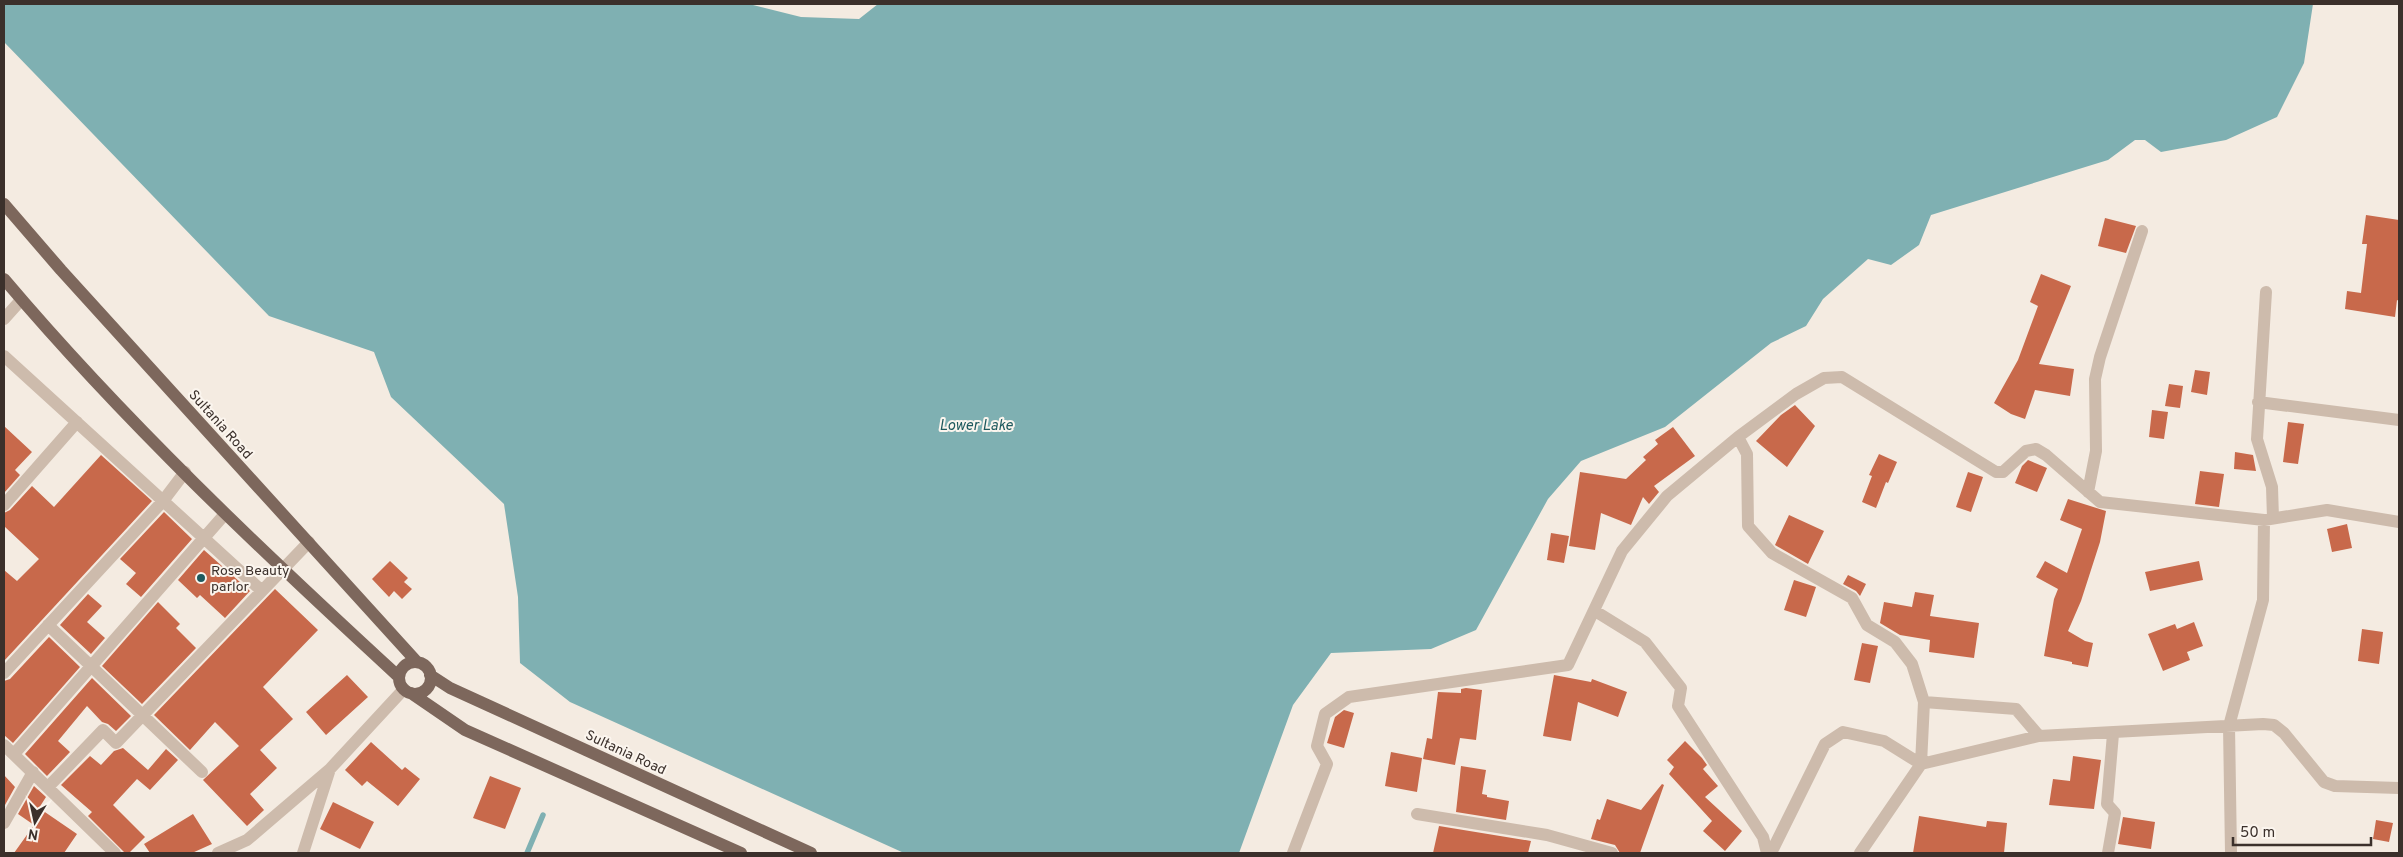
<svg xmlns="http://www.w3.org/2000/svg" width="2403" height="857" viewBox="0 0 2403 857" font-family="Overpass,sans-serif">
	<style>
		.water { fill: #7fb0b2 }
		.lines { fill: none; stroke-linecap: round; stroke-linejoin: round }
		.stream { stroke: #7fb0b2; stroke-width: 5.5 }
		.building { fill: #c8694b }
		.street { stroke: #cdbbac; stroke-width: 12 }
		.primary { stroke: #7d675c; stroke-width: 12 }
		.poi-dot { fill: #1f5a5e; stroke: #fbf5ee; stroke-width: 2 }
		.labels { text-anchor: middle; stroke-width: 4; stroke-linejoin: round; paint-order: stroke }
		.street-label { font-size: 14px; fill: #3b302b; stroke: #fbf5ee }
		.poi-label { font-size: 14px; fill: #3b302b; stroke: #fbf5ee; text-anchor: start }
		.water-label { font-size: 15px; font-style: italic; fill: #1f5a5e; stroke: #fbf5ee }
	</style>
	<rect width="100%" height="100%" fill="#f4ebe1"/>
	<path class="water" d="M4,4H749L801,17L859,19L878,4H2313L2304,63L2277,117L2226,140L2161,152L2145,140H2135L2108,160L1931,215L1919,245L1891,265L1868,259L1823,299L1806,326L1771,343L1665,427L1581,461L1548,499L1476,630L1431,649L1331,653L1293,705L1239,853H904L570,702L520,663L518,597L504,504L391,397L374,352L269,316L4,42Z"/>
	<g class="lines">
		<path class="stream" d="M527,853L543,815"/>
	</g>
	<path class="building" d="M2366,215L2399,220V301L2397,300L2395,317L2345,309L2347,291L2361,293L2367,244H2362Z
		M2105,218L2136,226L2126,253L2098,246Z
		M2041,274L2071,286L2039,364L2074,369L2070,396L2035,390L2025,419L2011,414L1994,403L2018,360L2038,306L2030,302Z
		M2195,370L2210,372L2207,395L2191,392Z
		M2169,384L2183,386L2180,408L2165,406Z
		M1795,405L1815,426L1787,467L1756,441L1781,415Z
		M2152,410L2168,412L2164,439L2149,437Z
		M2288,422L2304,424L2298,464L2283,462Z
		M4,426L32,452L15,470L20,475L4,493Z
		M1673,427L1695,456L1654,486L1659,492L1649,504L1643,497L1631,525L1601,513L1595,550L1569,546L1580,472L1626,479L1646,460L1643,457L1658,444L1655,440Z
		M2235,452L2253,455L2256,471L2234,469Z
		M1879,454L1897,462L1888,483L1886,482L1876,508L1862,502L1872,476L1869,475Z
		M101,455L152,501L4,661V570L17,581L39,559L4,526V513L10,510L32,486L54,507Z
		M2028,460L2047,468L2037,492L2015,483L2022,466Z
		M2200,471L2224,474L2219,507L2195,504Z
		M1968,472L1983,477L1971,512L1956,507Z
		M2068,499L2106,511L2100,542L2081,601L2068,631L2085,641L2093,643L2088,667L2072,664V662L2044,656L2054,599L2058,589L2036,577L2045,561L2067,573L2082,529L2060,520Z
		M164,512L192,539L141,597L126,584L136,573L120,559Z
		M1789,515L1824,531L1808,564L1775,545Z
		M2347,524L2352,548L2332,552L2327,529Z
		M1551,533L1569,536L1564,563L1547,560Z
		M204,550L250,591L225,618L200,595L197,598L178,580Z
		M390,561L408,578L404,582L412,589L402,599L394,591L389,597L372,579Z
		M2199,561L2203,580L2150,591L2145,572Z
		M1848,575L1866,584L1860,596L1856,591L1843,584Z
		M1794,580L1816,587L1806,617L1784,610Z
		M275,589L318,630L263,687L293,719L260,750L277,768L250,794L264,810L247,826L203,780L239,746L215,722L190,750L154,715Z
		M1915,592L1934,595L1930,616L1979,623L1974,658L1929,652L1930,640L1900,635L1880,623L1884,602L1912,607Z
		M88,594L102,606L87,622L105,638L91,654L60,625Z
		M158,602L180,624L176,628L196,648L142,704L102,666Z
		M2194,622L2203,646L2187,652L2190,660L2163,671L2148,634L2175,624L2177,629Z
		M2362,629L2383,632L2379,664L2358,661Z
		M49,637L80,667L13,743L4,735V681L10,679Z
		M1862,643L1878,646L1870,683L1854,680Z
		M347,675L368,697L326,735L306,712Z
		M1554,675L1591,682L1592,679L1627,692L1618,717L1578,702L1571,741L1543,736Z
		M92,678L131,716L116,731L108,724L102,722L87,706L58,741L70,752L47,776L25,754Z
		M1466,688L1482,690L1476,740L1460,738L1455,765L1423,759L1427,738L1432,739L1438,692L1461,693V689Z
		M1344,710L1354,713L1344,748L1327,743L1335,717Z
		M1685,741L1702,758L1707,765L1703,769L1718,786L1705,797L1742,831L1725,851L1703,831L1712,821L1669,774L1674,767L1667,760Z
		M371,742L402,770L405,767L420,779L398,806L367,781L362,786L345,770Z
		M123,748L148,770L166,749L178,760L150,790L137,779L113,805L145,837L129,853H125L88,816L92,812L61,785L90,756L101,765L114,751Z
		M1391,752L1422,758L1417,792L1385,786Z
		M2073,756L2101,760L2094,809L2049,805L2053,779L2070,781Z
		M1461,766L1486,770L1482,794L1487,795V797L1509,801L1506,820L1456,812Z
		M4,775L15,787L5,805L4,804Z
		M490,776L521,788L505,829L473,818Z
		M1662,784L1664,785L1640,853H1620L1615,845L1591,839L1597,819L1600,820L1607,799L1641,810Z
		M34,786L46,797L39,808L77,834L64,853H14L34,825L18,814Z
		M333,802L374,822L360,849L320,829Z
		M193,814L212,844L192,853H150L144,844Z
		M1919,816L1986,827L1987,821L2007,823L2004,853H1913Z
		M2123,817L2155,822L2151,849L2118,844Z
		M2376,820L2393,823L2389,842L2373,839Z
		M1439,826L1531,841L1528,853H1433Z"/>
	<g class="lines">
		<path class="street" d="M2266,292L2257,439L2272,487L2273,518
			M4,319L21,300
			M4,356L262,591
			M2258,402L2399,420
			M1738,437L1747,454L1748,526L1772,553L1852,598L1867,625L1895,642L1912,664L1924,702L1921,764L1884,741L1843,732L1825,744L1771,853
			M2088,492L2096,451L2095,379L2100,357L2142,231
			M4,505L77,422
			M1595,611L1645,642L1681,688L1678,706L1763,837L1767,853
			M48,625L202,772
			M4,673L163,501L185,472
			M1924,702L2016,709L2039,736
			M4,745L115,853
			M14,754L225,514
			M49,786L103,730L116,743L309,542
			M1417,814L1547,835L1612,853
			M4,823L33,772
			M218,853L247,840L330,769L404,689
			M303,853L330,769
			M1293,853L1327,764L1317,746L1325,714L1349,697L1568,665L1622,551L1667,496L1738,437L1796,394L1824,378L1842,377L1996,472H2003L2026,451L2036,449L2046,455L2100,502L2264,520L2327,510L2399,522
			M1860,853L1921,764L2039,736L2263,724L2274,725L2284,733L2324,782L2335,786L2399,788
			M2108,853L2115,813L2107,804L2113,734
			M2231,853L2229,726L2263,600L2264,520"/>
		<path class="primary" d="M4,204L61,270L417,662
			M4,279C125,422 262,551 399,677
			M399 678a16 16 0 1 1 32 0a16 16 0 1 1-32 0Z
			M430,675L450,688L811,853
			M411,693L465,730L741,853"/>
	</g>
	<circle class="poi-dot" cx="201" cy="578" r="5"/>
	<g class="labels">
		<g class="street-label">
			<text transform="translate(221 424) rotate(48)" y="5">Sultania Road</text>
			<text transform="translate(626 752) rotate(25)" y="5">Sultania Road</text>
		</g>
		<g class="poi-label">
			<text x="211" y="575">Rose Beauty<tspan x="211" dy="16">parlor</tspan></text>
		</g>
		<g class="water-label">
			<text x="976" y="430">Lower Lake</text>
		</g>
	</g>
	<rect width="2403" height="857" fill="none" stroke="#3b302b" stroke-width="10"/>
	<g transform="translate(35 822) rotate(189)" stroke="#fbf5ee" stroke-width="4" paint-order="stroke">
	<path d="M0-4L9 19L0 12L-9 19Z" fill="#3b302b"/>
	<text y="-8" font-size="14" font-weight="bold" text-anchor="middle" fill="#3b302b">N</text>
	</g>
	<path d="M2233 837v8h138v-8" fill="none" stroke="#3b302b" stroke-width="2.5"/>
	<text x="2240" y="837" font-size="15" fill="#3b302b" stroke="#fbf5ee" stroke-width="4" paint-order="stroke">50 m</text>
</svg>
